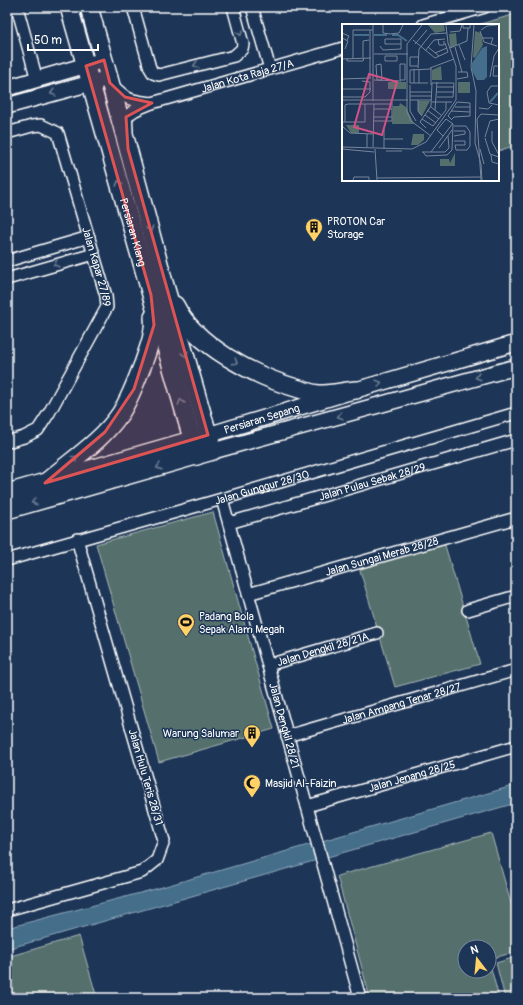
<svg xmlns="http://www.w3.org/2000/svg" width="523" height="1005" viewBox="0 0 523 1005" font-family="Pangolin,sans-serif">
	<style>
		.green { fill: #556f6c; stroke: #aab7b6 }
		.water { fill: #446e8b; stroke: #8fa8b9 }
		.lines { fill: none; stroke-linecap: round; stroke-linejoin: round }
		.street-casing { stroke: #fff; stroke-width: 14 }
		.secondary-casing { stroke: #fff; stroke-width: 18 }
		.primary-casing { stroke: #fff; stroke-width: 20 }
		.street { stroke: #1d3557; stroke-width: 11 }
		.secondary { stroke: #1d3557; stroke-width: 15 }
		.primary { stroke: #1d3557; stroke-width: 17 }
		.oneway { stroke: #6c7c92 }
		.marked { fill: #de5353; fill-opacity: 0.2; stroke: #de5353; stroke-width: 3; stroke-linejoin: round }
		.labels { text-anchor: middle; stroke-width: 3; stroke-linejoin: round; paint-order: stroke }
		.street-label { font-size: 11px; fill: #fff; stroke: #1d3557 }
		.poi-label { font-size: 11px; fill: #fff; stroke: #1d3557; text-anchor: start }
		.inset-river { fill: none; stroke: #446e8b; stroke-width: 2 }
		.inset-road { fill: none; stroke: #77869a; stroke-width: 1 }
		.view { fill: #d15284; fill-opacity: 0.15; stroke: #d15284; stroke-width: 2 }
		.inset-edge { fill: none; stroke: #fff; stroke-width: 2 }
	</style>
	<rect width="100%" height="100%" fill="#1d3557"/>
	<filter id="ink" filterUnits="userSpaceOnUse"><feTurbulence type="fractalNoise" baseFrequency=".025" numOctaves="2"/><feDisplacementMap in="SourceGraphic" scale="8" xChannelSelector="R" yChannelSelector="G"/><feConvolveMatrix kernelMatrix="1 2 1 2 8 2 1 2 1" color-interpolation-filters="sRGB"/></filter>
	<g filter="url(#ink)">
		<path class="green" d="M516,14V145L498,151V25H477Z
			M213,512L274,729L159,762L96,544Z
			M444,542L480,664L395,687L359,567Z
			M491,833L516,921V952L489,959V947H465V971H489V961L499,998H370L337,876Z
			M79,936L97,998H7V957Z
			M516,957V998H505L496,963Z"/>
		<path class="water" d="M516,785V803L7,949V928L159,888Z"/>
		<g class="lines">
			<g class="street-casing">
				<g id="street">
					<path d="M17,7L37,80"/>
					<path d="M133,7L150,68L153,73L159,75L234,56L242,49L243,44L233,7"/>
					<path d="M252,7L270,69"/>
					<path d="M423,25L485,7"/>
					<path d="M111,84C129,101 128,100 152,103"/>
					<path id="s1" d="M127,131C127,127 126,121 127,118C130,110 145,106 152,103L343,48"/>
					<path id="s2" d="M7,133L32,126L41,125L58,133L106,296L107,307L49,413L38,430L24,437L7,442"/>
					<path d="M7,261L89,237"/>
					<path d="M7,279L94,254"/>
					<path id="s3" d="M222,499L360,998"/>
					<path id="s4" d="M229,523L516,440"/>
					<path id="s5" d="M7,560L222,499L516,413"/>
					<path id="s6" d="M248,594L516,518"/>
					<path d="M468,610L516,596"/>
					<path id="s7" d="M268,665L377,633"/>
					<path id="s8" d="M287,736L516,670"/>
					<path id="s9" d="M307,806L516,746"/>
					<path d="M7,910L142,872L157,860L164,841L77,539"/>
				</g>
			</g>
			<g class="secondary-casing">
				<g id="secondary">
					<path d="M7,88L104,60"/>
					<path d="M7,106L109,78"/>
					<path id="s10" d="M208,435L356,390L516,343"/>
					<path d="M213,451L516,367"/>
				</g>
			</g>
			<g class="primary-casing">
				<g id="primary">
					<path id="s11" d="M69,7L197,456"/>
					<path d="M175,305C195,346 255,376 296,388C303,390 312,394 320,394C332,394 344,391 356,390"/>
					<path d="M45,483C70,461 101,442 120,414C130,399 136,381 143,364C148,349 155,333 153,317"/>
					<path d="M7,493L202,437"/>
					<path d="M7,510L213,451L164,282L109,78L89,7"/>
				</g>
			</g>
			<use href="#street" class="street"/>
			<use href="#secondary" class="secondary"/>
			<use href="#primary" class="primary"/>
		</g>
		<defs><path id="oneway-chevron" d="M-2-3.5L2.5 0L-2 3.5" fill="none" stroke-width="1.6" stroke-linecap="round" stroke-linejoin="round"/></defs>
		<g class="oneway">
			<use href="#oneway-chevron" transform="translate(240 33) rotate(74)"/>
			<use href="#oneway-chevron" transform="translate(196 65) rotate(165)"/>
			<use href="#oneway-chevron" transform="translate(53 93) rotate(164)"/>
			<use href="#oneway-chevron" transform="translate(119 183) rotate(-106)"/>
			<use href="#oneway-chevron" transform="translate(150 229) rotate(75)"/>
			<use href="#oneway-chevron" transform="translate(56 264) rotate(164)"/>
			<use href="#oneway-chevron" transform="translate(185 354) rotate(74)"/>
			<use href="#oneway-chevron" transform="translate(235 362) rotate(32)"/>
			<use href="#oneway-chevron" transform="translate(478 377) rotate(164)"/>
			<use href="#oneway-chevron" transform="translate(379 383) rotate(-17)"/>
			<use href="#oneway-chevron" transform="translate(181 402) rotate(-106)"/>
			<use href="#oneway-chevron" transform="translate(340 416) rotate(164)"/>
			<use href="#oneway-chevron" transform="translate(75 458) rotate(-39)"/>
			<use href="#oneway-chevron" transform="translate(159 467) rotate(164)"/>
			<use href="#oneway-chevron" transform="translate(34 502) rotate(164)"/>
		</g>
	</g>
	<path class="marked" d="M104,60L110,83L125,97L152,103L126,117L128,149L208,435L45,483L105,432L134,389L154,325L151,295L86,66Z"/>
	<defs>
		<g id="building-pin" transform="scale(0.9)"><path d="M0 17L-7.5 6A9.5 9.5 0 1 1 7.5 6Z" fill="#ffd166" stroke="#1d3557"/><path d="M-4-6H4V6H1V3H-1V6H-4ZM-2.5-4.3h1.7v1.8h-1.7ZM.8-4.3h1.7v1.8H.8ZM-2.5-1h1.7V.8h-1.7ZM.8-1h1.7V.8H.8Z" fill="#111"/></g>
		<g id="stadium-pin" transform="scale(0.9)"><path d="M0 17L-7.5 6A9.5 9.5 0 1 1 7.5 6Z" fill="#ffd166" stroke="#1d3557"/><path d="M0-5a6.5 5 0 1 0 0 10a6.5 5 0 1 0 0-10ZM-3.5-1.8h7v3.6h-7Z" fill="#111"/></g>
		<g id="mosque-pin" transform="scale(0.9)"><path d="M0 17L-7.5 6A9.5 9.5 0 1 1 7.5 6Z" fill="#ffd166" stroke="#1d3557"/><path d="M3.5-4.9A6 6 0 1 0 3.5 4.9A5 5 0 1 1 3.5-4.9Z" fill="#111"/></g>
	</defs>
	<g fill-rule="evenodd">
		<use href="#building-pin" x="314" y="227"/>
		<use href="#stadium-pin" x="186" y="622"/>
		<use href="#building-pin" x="252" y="733"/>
		<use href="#mosque-pin" x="252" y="783"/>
	</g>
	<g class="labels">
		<g class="street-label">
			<text dy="4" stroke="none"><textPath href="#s1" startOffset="142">Jalan Kota Raja 27/A</textPath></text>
			<text dy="4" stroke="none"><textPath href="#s11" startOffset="234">Persiaran Klang</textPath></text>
			<text dy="4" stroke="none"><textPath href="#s2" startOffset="193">Jalan Kapar 27/89</textPath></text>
			<text dy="4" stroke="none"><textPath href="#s10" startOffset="56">Persiaran Sepang</textPath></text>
			<text dy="4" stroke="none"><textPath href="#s4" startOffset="149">Jalan Pulau Sebak 28/29</textPath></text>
			<text dy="4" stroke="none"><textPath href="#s5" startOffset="265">Jalan Gunggur 28/30</textPath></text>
			<text dy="4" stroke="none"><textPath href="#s6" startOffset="139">Jalan Sungai Merab 28/28</textPath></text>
			<text dy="4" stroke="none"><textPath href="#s7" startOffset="57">Jalan Dengkil 28/21A</textPath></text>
			<text dy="4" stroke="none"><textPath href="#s8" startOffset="119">Jalan Ampang Tenar 28/27</textPath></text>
			<text dy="4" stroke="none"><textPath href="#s3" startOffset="235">Jalan Dengkil 28/21</textPath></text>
			<text dy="4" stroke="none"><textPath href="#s9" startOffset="109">Jalan Jenang 28/25</textPath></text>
			<text transform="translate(146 777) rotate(74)" y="4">Jalan Hulu Teris 28/31</text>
		</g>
		<g class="poi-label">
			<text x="327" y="225">PROTON Car<tspan x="327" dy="13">Storage</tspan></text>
			<text x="199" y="620">Padang Bola<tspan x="199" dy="13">Sepak Alam Megah</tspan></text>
			<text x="239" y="737" text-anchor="end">Warung Salumar</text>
			<text x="265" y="787">Masjid Al-Faizin</text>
		</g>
	</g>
	<g transform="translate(342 24)">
		<rect width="157" height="157" fill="#1d3557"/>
		<path d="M86,1H102L103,7L93,9ZM133,7L139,9L141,21L133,34L131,33ZM114,9L115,21L108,24L107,10ZM99,42L100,56H90V46ZM46,58H64V65H46ZM116,58H128V69H116ZM76,77H88L80,92L76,88ZM58,79L64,83L72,100H50L51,82H57ZM4,101H17V109H9ZM71,110H82V116L76,121H69ZM113,129V142H98V135H107L108,139Z" fill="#556f6c"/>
		<path d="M145,22V53L142,56H135L130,47V39L140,24Z" fill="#446e8b"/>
		<path class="inset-river" d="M12,11H27M32,11H45M50,11H56L65,17M148,78L156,69"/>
		<path class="inset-road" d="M41,1V9L48,10L57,9L61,1M80,1L65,20V88L69,97L89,112M121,1V4H128V1M132,1L129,43L134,67L133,119L139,140L140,156M139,6L145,2L155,1M138,7L142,18L155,22M108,8L118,7L120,1M0,9L7,12L5,16M0,14L6,17L3,25M140,14H151L149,20M96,15L97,21H102V17M71,16L93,34L106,28L103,19M73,20L85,6M117,21L123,36M38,22L41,26L59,25V15H43V20H59M86,23L97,32M113,23L120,48M108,24L125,17L126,4M83,27L92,16L103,15M93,29L105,24M32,30H66M43,32H55V37H43ZM76,33H68V42H76M5,34V37H21L22,34M11,34V6H31M21,34V17L27,16M0,35L29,34M39,40L40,56H35L34,41ZM58,40H63V56H58ZM157,42H152L151,52H157M76,44L77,25L89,10L105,9M88,44L112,35M72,45V59M148,53L152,32L157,24M28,54V6M0,55L29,54M115,55L126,53L125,48H116M32,56L59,57M77,59V45M86,59H68V46L89,45M68,61V87L74,97M89,61V44M157,62H149L145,68L147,79L157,81M95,63H112M0,65H29M68,68H89M95,68H112M68,72H89M0,73H23L28,68V58L20,57M0,76H66M68,76H89M76,76V87L80,92M31,77V1M90,78H110M6,80H50M89,83L99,91M113,83H128M137,84L146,85L150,81M32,85H50M85,86L97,95M93,86L95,58M109,87L128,88M83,91L94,99M31,93H50M80,95L91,102L104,86V78M109,96L112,93L128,92V79L115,78L106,92L109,95M31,97H50V78M0,98H23V80M3,98V81L6,80M0,102L8,109L31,110M112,102H124L128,108V122L125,126H114L113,121M84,104L78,98L89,82L90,59H112L111,73H95M150,107V118L157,131M25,110V123M112,112L123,110V107H112M143,113L148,97L157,95M143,114L148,130L157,133M42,115H61M112,117H123V121H113M0,123L70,125L84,118L114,76V42L106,19L104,1M31,123L32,80M97,124L110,106M0,125L32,128M33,125L35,156M42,125V105M138,125L142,140M44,127H60M80,128H103L107,124L106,112M81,128L84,132L105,131L110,126L111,100L104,95L95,106L101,112M89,128L111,99M149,131L150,138L157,140M35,154L139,153M11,156L12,153H27V156M139,156L135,95L139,90L157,91"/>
		<path class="view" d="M27,50L55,58L40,111L12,103Z"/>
		<rect width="157" height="157" class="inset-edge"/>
	</g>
	<rect width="523" height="1005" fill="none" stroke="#1d3557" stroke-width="24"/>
	<rect x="12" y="12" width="499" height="981" fill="none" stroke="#fff" stroke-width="1.5" filter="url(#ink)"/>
	<g transform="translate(477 959) rotate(344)"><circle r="19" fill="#1d3557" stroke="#77869a"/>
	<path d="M0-3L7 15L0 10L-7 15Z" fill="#ffd166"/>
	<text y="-6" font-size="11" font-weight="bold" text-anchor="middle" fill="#ffffff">N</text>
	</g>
	<path d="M28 44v6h70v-6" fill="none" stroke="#ffffff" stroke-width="2"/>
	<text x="34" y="44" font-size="12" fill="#ffffff" stroke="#1d3557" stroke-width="3" paint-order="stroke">50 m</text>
</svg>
